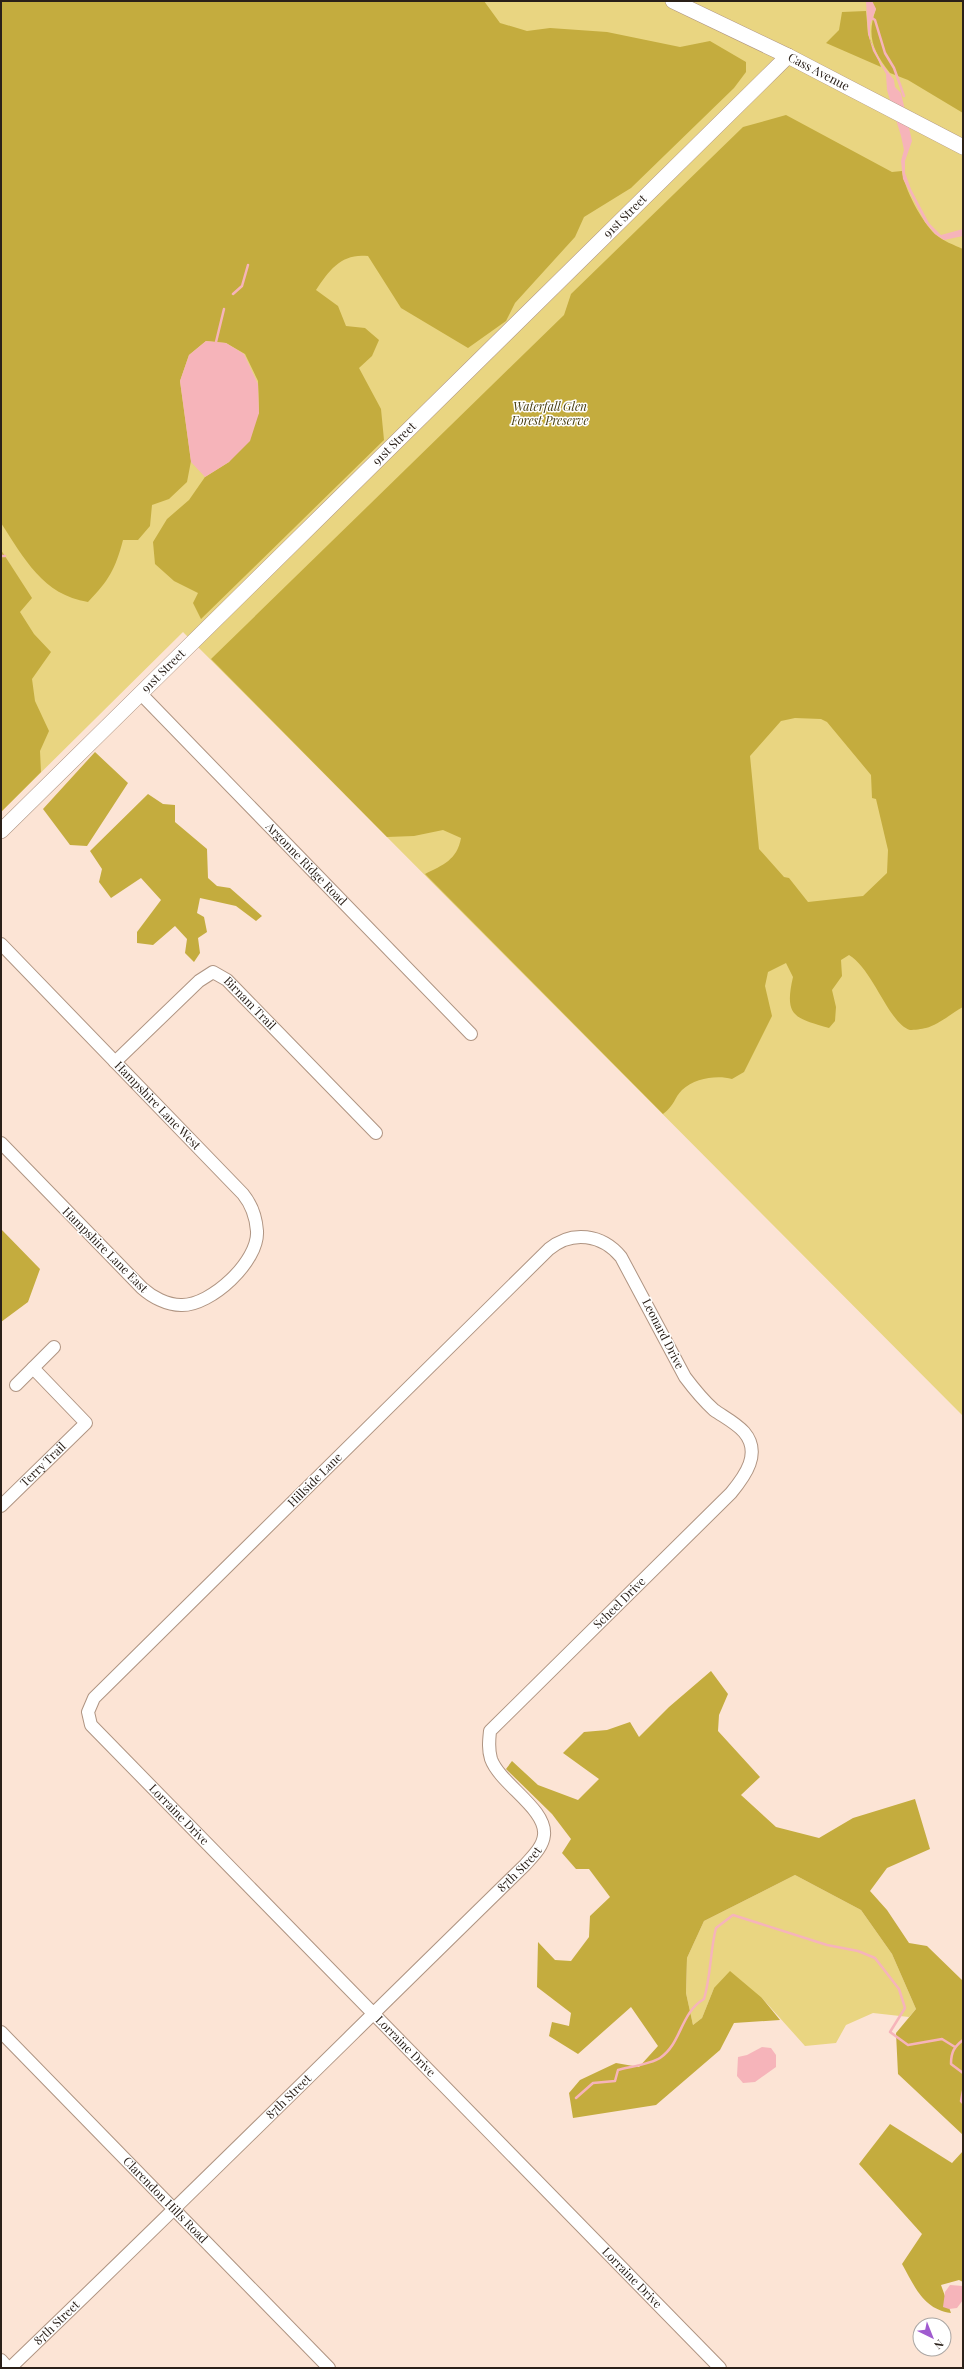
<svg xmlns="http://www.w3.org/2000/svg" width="964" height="2369" viewBox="0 0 964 2369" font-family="'Playfair Display',serif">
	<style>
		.green { fill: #e9d581 }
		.forest { fill: #c4ac3e; fill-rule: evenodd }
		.water { fill: #f6b4ba }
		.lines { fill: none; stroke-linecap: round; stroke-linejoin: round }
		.stream { stroke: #f6b4ba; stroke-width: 2.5 }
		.minor-casing { stroke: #af9482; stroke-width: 14 }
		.major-casing { stroke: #af9482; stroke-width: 16 }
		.minor { stroke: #fff; stroke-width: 12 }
		.major { stroke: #fff; stroke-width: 15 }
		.labels { text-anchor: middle; stroke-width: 3; stroke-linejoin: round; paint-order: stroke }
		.street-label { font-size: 12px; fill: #2a2019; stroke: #fff }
		.park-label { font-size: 12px; font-style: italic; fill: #473d10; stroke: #fff }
	</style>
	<rect width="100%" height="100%" fill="#fce4d5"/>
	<path class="green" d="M1,1H963V1416L183,632L1,812Z
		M795,1875L861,1910L892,1954L916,2009L909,2017L873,2013L846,2025L836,2043L805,2046L762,1998L714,1988L702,2018L693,2025L686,1993L687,1958L704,1921Z"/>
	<path class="forest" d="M1,1H484L500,23L527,31L550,28L607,32L680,47L710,41L746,62V72L734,88L631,188L584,217L575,237L515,303L506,321L468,348L401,308L368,256C342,253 330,269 316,290L338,306L346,326L365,328L379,340L372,356L359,368L381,409L384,440L201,619L193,603L198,593L174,581L155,564L153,542L167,519L189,500L205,477L229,462L259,413L258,381L245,354L226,343L206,341L189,355L180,381L191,461L187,482L169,499L152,505L150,526L138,540H123C115,570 109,580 88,602C43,595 24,558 1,523Z
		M872,1H963V113L908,80L890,73C873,51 866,36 876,9Z
		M866,11L868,34L881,67L826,43L839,30L842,12Z
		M786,115L892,172L902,171C904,188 922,222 935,234C943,241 954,245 963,249V1007C952,1013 938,1025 926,1028C922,1029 914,1030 910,1030C889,1024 873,969 849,955L841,960L842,976L832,990L836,1007L835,1021L829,1028C794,1018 784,1016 793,977L786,963L768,972L765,986L772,1016L744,1072L732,1079C717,1075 695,1078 682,1090C674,1098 675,1105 663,1114L425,874C443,865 457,860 461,838L443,830L414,836L387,837L211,659L564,315L571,294L743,127ZM795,718L821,719L827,722L871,775L872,798L876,799L888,850L887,873L863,896L808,902L789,878L784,877L759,849L750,756L781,721Z
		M1,550L32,598L20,612L34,634L51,652L32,679L35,701L49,731L40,751L41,772L1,812Z
		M95,752L128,783L87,846L70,845L43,809Z
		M148,794L163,804L175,805V822L207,849L208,878L217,886L230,888L262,916L256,921L236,906L200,898L197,913L204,917L207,932L198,938L200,953L194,962L185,953L187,939L175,926L153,945L137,943V932L161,900L141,878L111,898L99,882L102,869L90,851Z
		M1,1229L40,1269L28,1302L1,1322Z
		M711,1671L728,1694L719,1715L718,1731L760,1777L741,1795L776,1827L819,1838L853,1818L915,1799L930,1849L887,1868L870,1891L887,1910L909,1943L927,1946L963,1981V2135L898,2074L896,2033L916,2009L892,1954L861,1910L795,1875L704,1921L687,1958L686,1993L693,2025L702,2018L714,1988L730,1971L762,1998L780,2020L734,2023L720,2050L656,2105L573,2118L569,2093L580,2080L616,2063L639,2067L658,2046L631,2007L578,2054L549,2036L552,2022L569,2026L571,2013L537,1987L538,1942L555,1960L571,1961L589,1937L590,1916L610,1897L589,1869H576L562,1853L571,1839L552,1814L506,1769L512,1761L538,1785L578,1800L599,1779L563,1753L584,1732L607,1730L630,1722L639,1737L669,1707Z
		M890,2124L952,2163L963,2151V2282L959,2280L941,2285L951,2313C923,2309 915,2287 902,2264L922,2234L859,2164Z"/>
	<path class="water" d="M866,1H872L876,9L870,25V40L882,64L894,80L895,87L901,93L912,141L905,161V173L911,189L929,223L941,235L963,229V236L944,240L935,234L925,222L903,179L901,161L904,150L901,136L887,90L886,74L873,51L868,34Z
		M206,341L226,343L244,354L258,384L259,413L250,441L229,462L205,477L191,462L180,381L189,355Z
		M762,2047L771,2048L776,2055V2067L755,2082L743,2083L737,2076L738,2057L747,2055Z
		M950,2285L963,2286V2300L957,2308L949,2309L943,2307L945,2292Z"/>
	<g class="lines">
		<path class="stream" d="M869,16L875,20L885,53L894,68L904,96
			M233,294L242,286L248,265
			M216,342L224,309
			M1,556H5
			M963,2040C954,2047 951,2052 951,2064L963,2073
			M963,2091L961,2101L963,2103
			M576,2098L593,2083L615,2081L618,2070C629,2067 651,2064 660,2058C682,2043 680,2013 704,1999C711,1976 710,1951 716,1928L733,1915L827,1945L858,1951L875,1958L899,1989L905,2008L890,2032L908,2045L942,2039L955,2047"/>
		<g class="minor-casing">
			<g id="minor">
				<path id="s1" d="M141,694L471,1034"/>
				<path id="s2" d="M1,944L243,1194C251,1204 256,1217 257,1231C259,1261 211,1306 181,1305C167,1305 152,1297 142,1288L1,1143"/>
				<path id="s3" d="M115,1062L199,981L213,972L227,980L376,1133"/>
				<path d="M16,1385L54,1347"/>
				<path id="s4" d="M1,1506L86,1423L33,1368"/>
				<path id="s5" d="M1,2032L329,2368"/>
				<path d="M1,2360L8,2368"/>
				<path id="s6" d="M10,2368C183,2202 353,2033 525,1865C532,1857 543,1847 544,1835C547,1809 500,1784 491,1759C488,1749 489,1741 490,1731L731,1493C745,1476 762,1453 744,1432C736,1423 724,1417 714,1410C703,1400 694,1389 685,1377L621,1257C602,1234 572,1230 549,1249L94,1698L88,1712L91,1725L720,2368"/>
			</g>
		</g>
		<g class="major-casing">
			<g id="major">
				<path id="s7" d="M673,1L788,56L963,147"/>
				<path id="s8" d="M1,831L788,56"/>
			</g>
		</g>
		<use href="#minor" class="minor"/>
		<use href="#major" class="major"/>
	</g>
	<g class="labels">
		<g class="street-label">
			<text dy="4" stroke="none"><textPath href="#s7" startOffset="162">Cass Avenue</textPath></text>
			<text dy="4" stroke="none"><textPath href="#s8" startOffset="876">91st Street</textPath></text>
			<text dy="4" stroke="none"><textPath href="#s8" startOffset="552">91st Street</textPath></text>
			<text dy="4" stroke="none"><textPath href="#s8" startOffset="228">91st Street</textPath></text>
			<text dy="4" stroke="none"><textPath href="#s1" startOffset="237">Argonne Ridge Road</textPath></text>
			<text dy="4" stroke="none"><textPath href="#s3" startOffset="182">Birnam Trail</textPath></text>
			<text dy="4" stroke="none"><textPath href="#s2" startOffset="225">Hampshire Lane West</textPath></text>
			<text transform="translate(105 1250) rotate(45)" y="4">Hampshire Lane East</text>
			<text transform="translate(663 1334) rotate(63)" y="4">Leonard Drive</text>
			<text dy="4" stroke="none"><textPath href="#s4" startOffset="59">Terry Trail</textPath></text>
			<text transform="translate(315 1480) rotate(-45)" y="4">Hillside Lane</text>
			<text dy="4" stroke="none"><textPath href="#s6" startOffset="1061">Scheel Drive</textPath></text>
			<text dy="4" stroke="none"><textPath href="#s6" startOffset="2378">Lorraine Drive</textPath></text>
			<text dy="4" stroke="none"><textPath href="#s6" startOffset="713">87th Street</textPath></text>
			<text dy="4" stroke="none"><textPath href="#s6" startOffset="2702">Lorraine Drive</textPath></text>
			<text dy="4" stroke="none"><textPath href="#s6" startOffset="389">87th Street</textPath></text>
			<text dy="4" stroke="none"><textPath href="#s5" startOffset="235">Clarendon Hills Road</textPath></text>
			<text dy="4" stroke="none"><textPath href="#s6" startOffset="3026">Lorraine Drive</textPath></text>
			<text dy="4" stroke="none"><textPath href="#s6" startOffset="65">87th Street</textPath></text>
		</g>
		<g class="park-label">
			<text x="550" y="411">Waterfall Glen<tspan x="550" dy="14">Forest Preserve</tspan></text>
		</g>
	</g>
	<rect width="964" height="2369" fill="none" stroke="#2a2019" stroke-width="4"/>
	<g transform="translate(932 2337) rotate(137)"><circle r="19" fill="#ffffff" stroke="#aaa6a3"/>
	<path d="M0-3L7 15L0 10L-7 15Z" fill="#a05bcf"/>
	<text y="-6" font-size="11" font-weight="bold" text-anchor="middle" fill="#2a2019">N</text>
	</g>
</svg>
